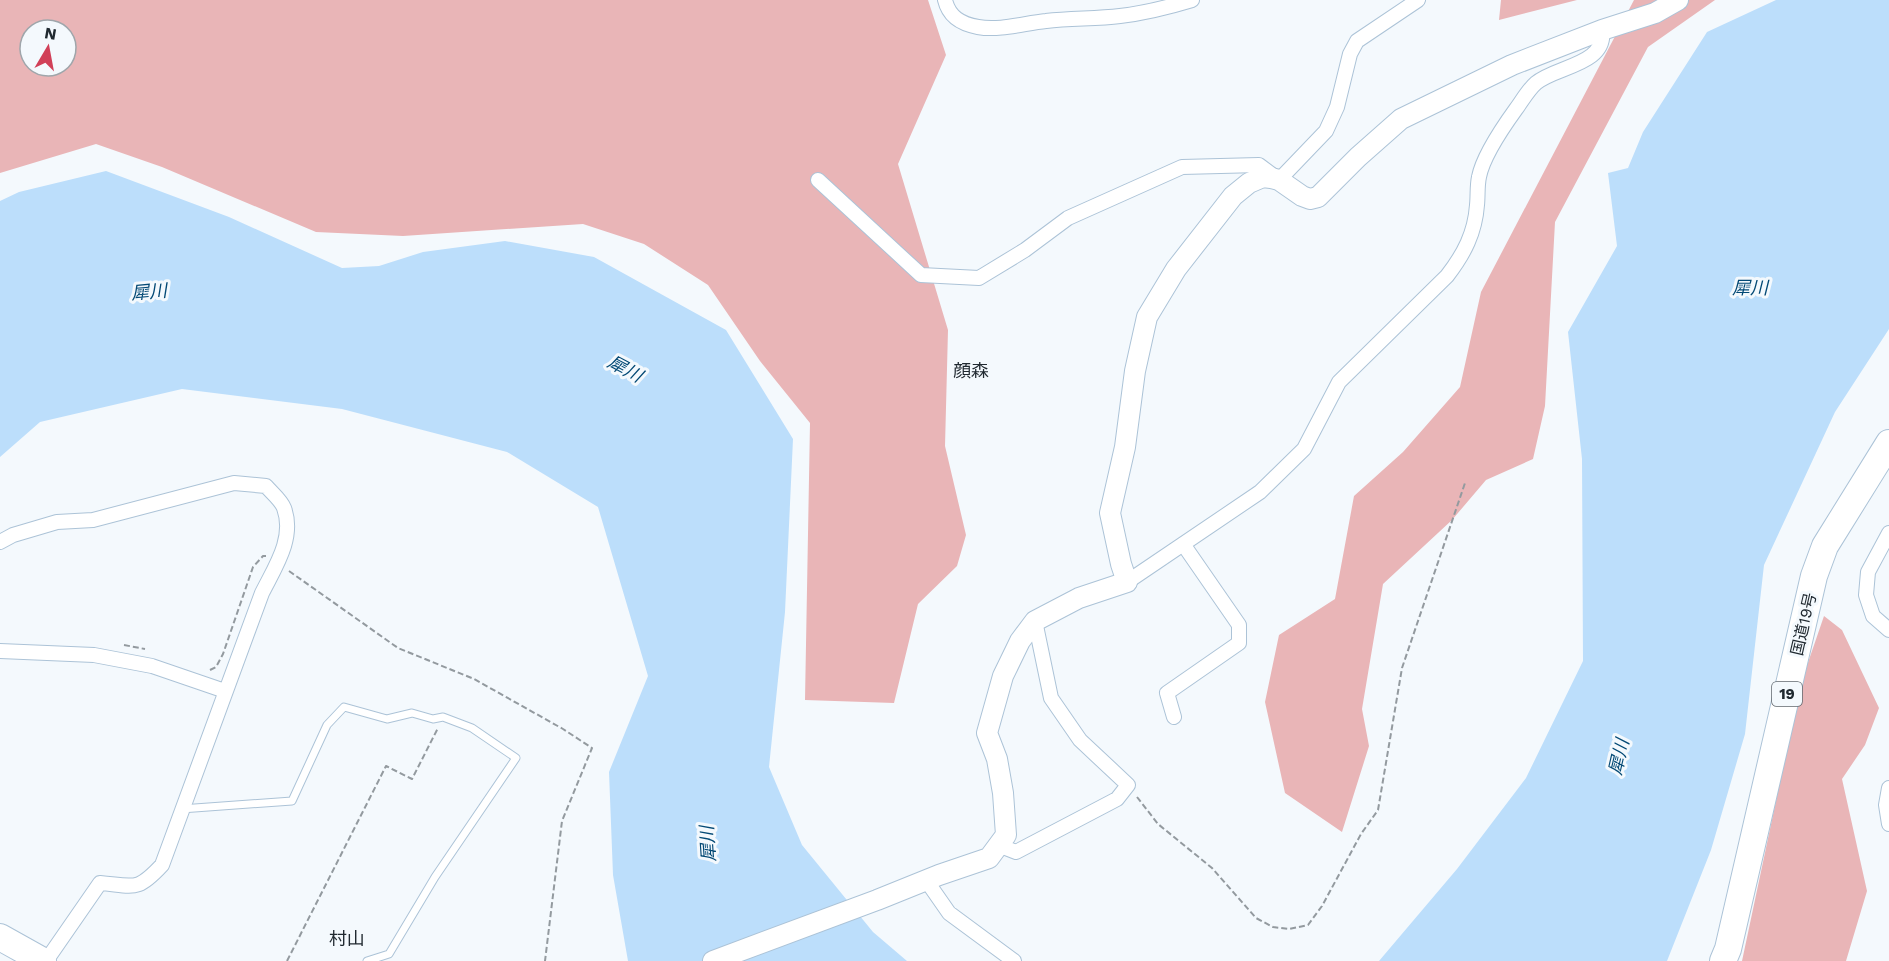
<svg xmlns="http://www.w3.org/2000/svg" width="1889" height="961" viewBox="0 0 1889 961" font-family="'Work Sans','Noto Sans JP',sans-serif">
	<style>
		.green { fill: #e9b5b7; fill-rule: evenodd }
		.water { fill: #bcdefb }
		.lines { fill: none; stroke-linecap: round; stroke-linejoin: round }
		.lane-casing { stroke: #acc3d7; stroke-width: 9 }
		.street-casing { stroke: #acc3d7; stroke-width: 16 }
		.secondary-casing { stroke: #acc3d7; stroke-width: 22 }
		.highway-casing { stroke: #acc3d7; stroke-width: 28 }
		.path { stroke: #939a9f; stroke-width: 2; stroke-dasharray: 6 3; stroke-linecap: butt }
		.lane { stroke: #fff; stroke-width: 7 }
		.street { stroke: #fff; stroke-width: 14 }
		.secondary { stroke: #fff; stroke-width: 20 }
		.highway { stroke: #fff; stroke-width: 26 }
		.labels { text-anchor: middle; stroke-width: 6; stroke-linejoin: round; paint-order: stroke }
		.shield { fill: #f4f9fd; stroke: #60676e; stroke-width: 1.5 }
		.shield-label { font-size: 15px; font-weight: bold; fill: #202930 }
		.street-label { font-size: 16px; fill: #202930; stroke: #f4f9fd }
		.water-label { font-size: 18px; font-style: italic; fill: #034975; stroke: #f4f9fd }
		.neighbourhood-label { font-size: 18px; fill: #202930; stroke: #f4f9fd }
	</style>
	<rect width="100%" height="100%" fill="#f4f9fd"/>
	<path class="green" d="M0,0H928L946,55L898,164L948,330L945,446L966,535L957,566L918,604L894,703L805,700L810,423L760,361L708,285L644,244L583,224L403,236L316,232L162,167L96,144L0,173ZM30,30H66V66H30Z
		M1501,0H1577L1499,20Z
		M1634,0H1715L1648,47L1555,222L1545,406L1533,459L1486,480L1452,520L1383,584L1362,709L1369,746L1342,832L1285,793L1265,702L1279,635L1335,599L1354,496L1403,452L1460,387L1481,292Z
		M1824,616L1842,630L1879,708L1865,745L1842,779L1867,891L1846,961H1742L1801,683Z"/>
	<path class="water" d="M1776,0H1889V329L1835,412L1764,565L1745,734L1711,850L1667,961H1379L1457,869L1526,778L1583,661L1582,459L1568,332L1617,246L1608,173L1628,168L1643,132L1707,32Z
		M106,171L229,217L342,268L379,266L423,252L505,241L594,257L726,330L793,439L785,612L769,767L802,845L873,932L907,961H628L613,875L609,772L648,676L598,507L507,452L342,409L182,389L40,422L0,457V201L19,192Z"/>
	<g class="lines">
		<g class="lane-casing">
			<path id="lane" d="M181,809L292,801L327,725L344,707L387,719L412,713L433,719L443,717L472,728L516,758L435,877L389,954L367,961"/>
		</g>
		<g class="street-casing">
			<path id="street" d="M945,0C949,17 961,24 978,27C1000,31 1025,23 1046,21C1071,18 1096,19 1120,16C1145,13 1169,7 1192,0
				M818,180L921,275L979,278L1025,250L1068,218L1182,167L1259,165L1279,180L1326,131L1337,107L1350,54L1357,41L1418,0
				M1889,533L1868,572L1866,595L1873,616L1889,630
				M0,542L13,535L57,522L93,520L234,483L266,486C272,493 281,500 284,508C295,538 275,567 262,593L162,865C137,892 135,886 100,883L46,961
				M1127,582L1260,492L1304,449L1339,382L1447,276C1464,254 1475,233 1477,205C1478,196 1477,186 1479,177C1483,156 1503,127 1516,109C1522,101 1528,90 1536,83C1556,66 1607,65 1602,30
				M0,651L94,655L152,666L225,691
				M1174,717L1167,693L1239,643V625L1183,544
				M1889,788L1886,805L1889,824
				M998,845L1016,852L1117,799L1128,785L1080,740L1051,698L1035,621
				M926,880L949,913L1014,961"/>
		</g>
		<g class="secondary-casing">
			<path id="secondary" d="M713,961L877,900L939,875L989,858L1006,835L1003,793L997,759L987,733L1003,676L1020,641L1035,621L1079,598L1127,582L1121,564L1110,513L1125,447L1135,371L1147,317L1176,269L1233,196L1249,183L1263,177L1271,178L1279,180L1302,196L1310,199L1318,197L1358,157L1401,119L1512,65L1602,30L1655,13L1678,0"/>
		</g>
		<g class="highway-casing">
			<path id="highway" d="M0,937L43,961
				M1723,961L1728,949L1814,576L1825,546L1889,443"/>
		</g>
		<path class="path" d="M289,571L398,648L474,679L563,729L592,748L562,821L545,961
			M124,645L145,649
			M210,670L216,667L223,654L253,567L263,556H266
			M1137,797L1158,824L1212,868L1256,918L1273,927L1289,929L1308,925L1322,906L1361,834L1378,810L1402,668L1465,483
			M287,961L386,766L412,779L438,728"/>
		<use href="#lane" class="lane"/>
		<use href="#street" class="street"/>
		<use href="#secondary" class="secondary"/>
		<use href="#highway" class="highway"/>
	</g>
	<g class="labels">
		<rect class="shield" x="1772" y="682" width="30" height="24" rx="4.5"/>
		<g class="shield-label">
			<text x="1787" y="699">19</text>
		</g>
		<g class="street-label">
			<text transform="translate(1803 624) rotate(-77)" y="6">国道19号</text>
		</g>
		<g class="water-label">
			<text x="1750" y="294">犀川</text>
			<text transform="translate(149 292) rotate(-5)" y="6">犀川</text>
			<text transform="translate(625 369) rotate(28)" y="6">犀川</text>
			<text transform="translate(1619 757) rotate(-77)" y="6">犀川</text>
			<text transform="translate(708 844) rotate(-94)" y="6">犀川</text>
		</g>
		<g class="neighbourhood-label">
			<text x="971" y="377">顔森</text>
			<text x="347" y="945">村山</text>
		</g>
	</g>
	<g transform="translate(48 48) rotate(10)"><circle r="28" fill="#f4f9fd" stroke="#9fa6ab" stroke-width="1.5"/>
	<path d="M0-4.5L10 22L0 15L-10 22Z" fill="#d14058"/>
	<text y="-9" font-size="16" font-weight="bold" text-anchor="middle" fill="#202930">N</text>
	</g>
</svg>
